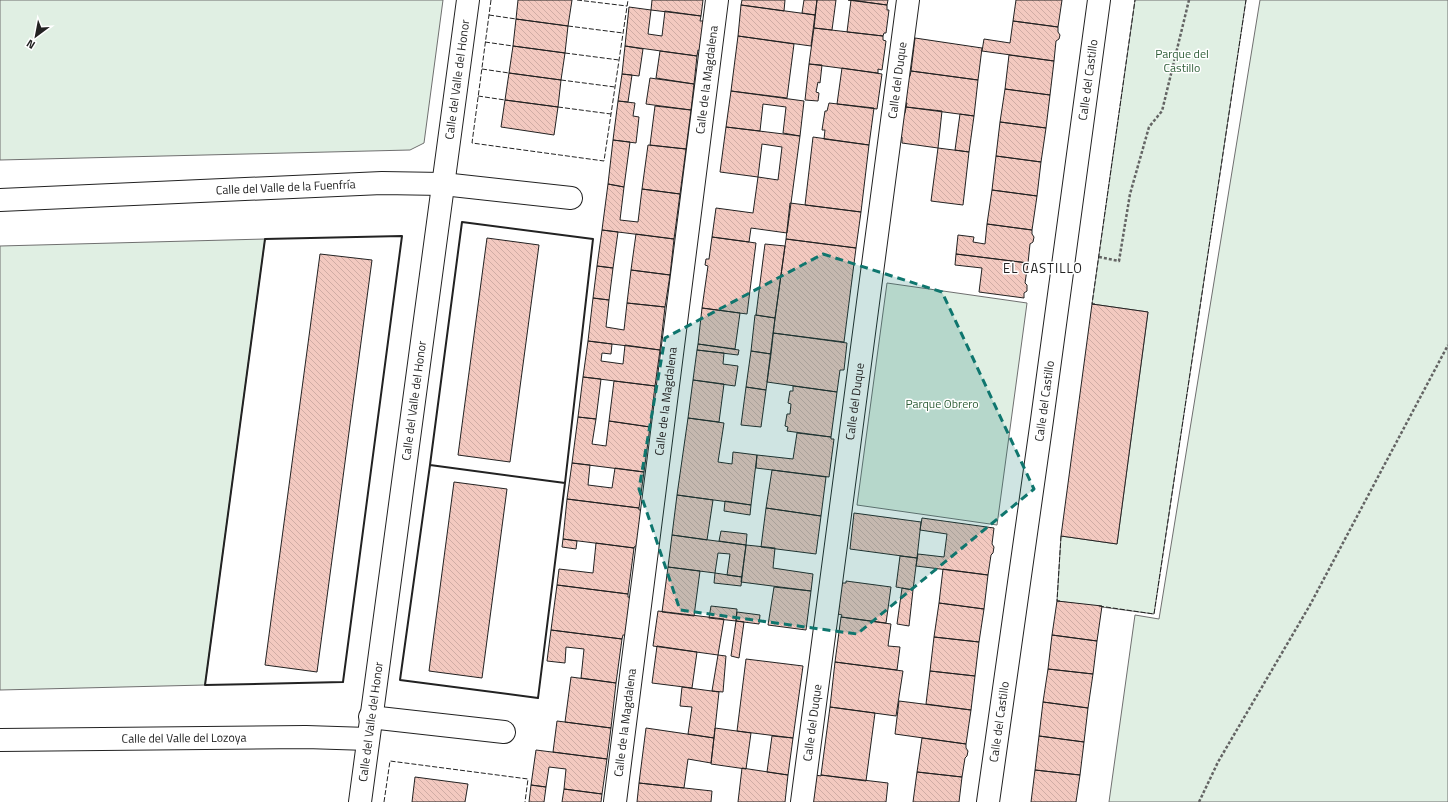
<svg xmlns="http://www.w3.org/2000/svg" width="1448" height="802" viewBox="0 0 1448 802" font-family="'Titillium Web',sans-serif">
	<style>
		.green { fill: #e0efe3; stroke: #6f6f6f }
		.building { fill: url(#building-back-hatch); stroke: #222; fill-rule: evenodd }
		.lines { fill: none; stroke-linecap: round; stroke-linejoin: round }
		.minor-casing { stroke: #222; stroke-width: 24 }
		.path { stroke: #646464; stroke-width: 2.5; stroke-dasharray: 3 2; stroke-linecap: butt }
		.minor { stroke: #fff; stroke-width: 22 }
		.fence { stroke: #222; stroke-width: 1; stroke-dasharray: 5 2; stroke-linecap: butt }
		.wall { stroke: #222; stroke-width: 2 }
		.marked { fill: #0f766e; fill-opacity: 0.2; stroke: #0f766e; stroke-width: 3; stroke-dasharray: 8 5; stroke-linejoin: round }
		.labels { text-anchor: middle; stroke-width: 3; stroke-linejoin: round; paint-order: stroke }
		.park-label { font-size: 12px; fill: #2f5e38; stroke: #fff }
		.street-label { font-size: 12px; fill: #222; stroke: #fff }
		.neighbourhood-label { font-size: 13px; letter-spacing: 1px; fill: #222; stroke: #fff }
	</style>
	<defs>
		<pattern id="building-back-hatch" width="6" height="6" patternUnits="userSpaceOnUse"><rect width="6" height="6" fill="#f3c9c0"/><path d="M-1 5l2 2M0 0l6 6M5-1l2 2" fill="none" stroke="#d0aca5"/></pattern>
	</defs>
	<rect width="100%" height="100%" fill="#fff"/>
	<path class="green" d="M0,0H443L424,143L410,150L0,160Z
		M1135,0H1246L1154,614L1057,601L1061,536L1117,544L1148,312L1092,304Z
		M1260,0H1448V802H1109L1135,615L1159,619Z
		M265,239L205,685L0,690V246Z
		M887,283L1027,303L997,525L857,505Z"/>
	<path class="building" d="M518,0H572L568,26L516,19Z
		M652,0H703L701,16L651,10Z
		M742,0H785L784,11L741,5Z
		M804,0H817L815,15L802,13Z
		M817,0H836L832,30L814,28Z
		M848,0H888L887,5Z
		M851,0L887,5V10H889L886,33H884L883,36L847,32Z
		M1016,0H1062L1058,27L1013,21Z
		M741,5L815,15L811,46L738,36Z
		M629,7L651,10L648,34L662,36L665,11L701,16L700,21H704L701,51L698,50L697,56L625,46Z
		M516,19L568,26L565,53L513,46Z
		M1013,21L1058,27V32L1060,35L1059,39L1056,41L1054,61L982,51L984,39L1010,43Z
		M814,28L883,36V40L886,41L882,70L878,69V73L809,64Z
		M738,36L794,44L787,98L731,91Z
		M915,38L982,48L978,80L911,71Z
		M513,46L565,53L561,80L509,73Z
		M625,46L643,49L639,76L622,74Z
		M660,51L697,56L694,84L656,78Z
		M1009,55L1054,61L1050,95L1005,89Z
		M809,64L822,65L820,83L818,82L816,92L819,93L818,101L805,100Z
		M842,68L882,74L877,109L837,104Z
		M911,71L978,80L974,116L906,107L907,103H902L906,76H910Z
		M509,73L561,80L558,107L505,100Z
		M622,74L632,75L628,102L618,101Z
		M650,78L694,84L691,110L646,104Z
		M1005,89L1050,95L1046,128L1000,122Z
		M731,91L804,101L800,136L783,133L786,107L763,104L760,131L726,127Z
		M505,100L558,107L554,135L501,127Z
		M618,101L635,103L633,116L639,117L636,143L613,140Z
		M829,103L874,108L869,145L824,139L825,130H822L825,111H827Z
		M655,106L691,110L686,149L650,145Z
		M906,107L942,111L938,148L902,143V137H898L901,112L905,113Z
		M960,114L974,116L969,152L955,150Z
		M1000,122L1046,128L1041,162L996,156Z
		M726,127L800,136L787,233L751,228L749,242L712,237L716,208L753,213L758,177L720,172ZM762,144L782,147L778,180L758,177Z
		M813,137L869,145L861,212L805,205Z
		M613,140L630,142L624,187L608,184Z
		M648,145L686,149L680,194L642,189Z
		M938,148L969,152L963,205L931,201Z
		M996,156L1041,162L1037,196L992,190Z
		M608,184L624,187L620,220L638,222L642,189L680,194L674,239L602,230Z
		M992,190L1037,196L1032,230L987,224Z
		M790,203L861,212L856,248L786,239Z
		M987,224L1032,230V234L1034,237L1033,242L1030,244L1028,263L956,254L958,235L974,237L973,242L985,244Z
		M602,230L618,232L613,268L597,266Z
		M636,234L674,239L670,275L631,270Z
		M712,237L756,243L747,314L702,308L708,266L705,265L706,259H709Z
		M487,238L539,245L510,462L458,455Z
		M786,239L856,248L844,342L773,333Z
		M765,244L785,246L775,318L756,315Z
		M320,254L372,260L317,672L265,665Z
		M956,254L1028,263L1025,283L1027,285V291L1024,293V298L979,292L982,268L955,265Z
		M597,266L613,268L609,300L593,298Z
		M631,270L670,275L665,307L627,303Z
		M593,298L609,300L606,327L624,330L627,303L665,307L660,350L588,341Z
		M1092,304L1148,312L1117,544L1061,536Z
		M702,308L740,313L735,349L698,344Z
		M755,315L775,318L771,354L751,351Z
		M773,333L847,343L844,370H840L837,392L767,382Z
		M588,341L612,344L611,354L602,353L601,361L623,364L625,345L660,350L655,386L583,377Z
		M698,344L739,350L738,355L697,350Z
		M697,350L724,353L723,364L738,366L735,386L693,380Z
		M751,351L771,354L766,390L746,387Z
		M583,377L601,379L596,419L578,417Z
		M693,380L724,384L719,422L688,418Z
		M614,381L655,386L650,427L609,421Z
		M793,386L837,392L831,437L787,431L788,427L785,426L787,414H790L791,404L788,403L790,391H793Z
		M746,387L766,390L761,427L741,425Z
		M578,417L596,419L592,444L606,446L609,421L650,427L644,472L572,463Z
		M688,418L724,423L718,462L732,464L733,452L757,455L751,505L677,495Z
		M797,433L831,437V439H834L829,477L756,468L757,455L793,459Z
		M572,463L590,465L588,485L612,488L615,468L644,472L639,508L567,499Z
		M772,470L826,477L821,516L766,508Z
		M454,482L507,489L482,678L429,671Z
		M677,495L713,500L707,540L672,535Z
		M567,499L639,508V510H643L638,546H635L634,548L563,539Z
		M725,501L751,505L750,515L724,511Z
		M766,508L821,516L816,554L761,547Z
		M854,513L921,522L917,558L850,549Z
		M922,518L994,528L992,544L994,547L993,553L991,555L988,575L916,566L918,554L944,557L947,534L920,530Z
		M721,531L747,534L746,545L719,541Z
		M672,535L746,545L742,577L727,575L730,554L718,553L715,573L668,567Z
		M563,539L577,541L576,549L562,547Z
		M596,543L634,548L628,594L557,585L559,569L593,573Z
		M746,545L775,548L773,568L813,574L811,591L741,582Z
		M900,556L917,558L913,590L896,587Z
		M668,567L700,571L694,616L662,612Z
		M943,569L988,575L984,609L939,603Z
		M715,573L742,577L741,586L714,583Z
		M846,581L891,587L886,623L841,617L842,615L838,614L842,583H846Z
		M557,585L628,594V597L631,598L626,635H623L622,639L551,630Z
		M774,587L811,591L806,630L768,625Z
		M902,588L913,590L909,626L897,624Z
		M1057,601L1102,606L1097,641L1052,635Z
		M939,603L984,609L979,642L934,637Z
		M711,606L737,609L736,621L709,618Z
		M658,611L724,619L718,655L653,646Z
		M737,612L760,615L759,624L736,621Z
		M841,617L891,624L888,646L900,647L897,670L835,662Z
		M736,621L744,622L739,658L731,656Z
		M551,630L622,639L616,683L581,678L584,649L566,647L565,663L547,661Z
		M1052,635L1097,641L1093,674L1048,669Z
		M934,637L979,642L975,676L930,671Z
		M657,646L697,652L692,688L652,683Z
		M718,655L726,656L723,692L712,691Z
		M746,659L803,666L793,738L737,731Z
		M835,662L903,671L896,716L830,707Z
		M1048,669L1093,674L1088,708L1043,702Z
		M930,671L975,676L971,710L926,704Z
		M571,677L616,683L611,728L565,722Z
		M682,687L719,692L714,738L688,734L692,707L680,706Z
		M899,701L971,710L966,744L895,734Z
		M1043,702L1088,708L1084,742L1039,736Z
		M830,707L875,713L866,781L821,775Z
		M557,721L611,728L607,759L553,752Z
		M646,728L714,738L711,763L688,759L684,788L639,783Z
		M715,728L751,733L746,769L711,764Z
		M772,736L793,738L788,775L767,772Z
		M1039,736L1084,742L1080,775L1035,770Z
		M922,738L966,744V748L968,751L967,756L965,758L962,777L917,772Z
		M536,750L607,759L602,794L564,789L566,769L549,767L546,787L531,785Z
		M742,768L788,775L785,802H738Z
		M1035,770L1080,775L1076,802H1031Z
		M917,772L962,777L959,802H913Z
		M816,775L821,776V775L888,783L886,802H813Z
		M415,777L468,784L465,802H412Z
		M639,783L712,791L711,802H637Z
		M531,785L546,787L544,802H529Z
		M564,789L602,794L601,802H562Z"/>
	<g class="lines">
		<g class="minor-casing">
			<g id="minor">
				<path id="s1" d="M0,200L382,183L443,184L571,198"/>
				<path d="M370,717L504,732"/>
				<path id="s2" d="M0,740L306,737L368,739"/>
				<path id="s3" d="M360,802L468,0"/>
				<path id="s4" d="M615,802L717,0"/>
				<path id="s5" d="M802,802L908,0"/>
				<path id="s6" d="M988,802L1042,420L1099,0"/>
			</g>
		</g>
		<path class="path" d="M1099,257L1119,261L1130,194L1149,127L1162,111L1189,0
			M1199,802L1218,762L1310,605L1448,345"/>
		<use href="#minor" class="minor"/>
		<path class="fence" d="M491,0L472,143L604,161L628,0
			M577,0L627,6
			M489,15L516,19
			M568,26L623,33
			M485,42L513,46
			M565,53L619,60
			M482,69L509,73
			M561,80L615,87
			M478,96L505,100
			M558,107L611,114
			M1095,304H1092L1135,0
			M1060,601H1057L1061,536L1063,537
			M1099,606L1154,614L1246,0
			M384,802L390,761L528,779L525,802"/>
		<path class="wall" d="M462,222L593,239L565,483L430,465Z
			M402,236L343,682L205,685L265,239Z
			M430,465L400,680L538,698L565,483"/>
	</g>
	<path class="marked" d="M823,254L942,292L1034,489L857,634L680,610L639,489L665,338Z"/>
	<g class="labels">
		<g class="park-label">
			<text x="1182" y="58">Parque del<tspan x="1182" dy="14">Castillo</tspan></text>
			<text x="942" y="408">Parque Obrero</text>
		</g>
		<g class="street-label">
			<text dy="4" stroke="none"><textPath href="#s3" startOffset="729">Calle del Valle del Honor</textPath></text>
			<text dy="4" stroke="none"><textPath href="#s4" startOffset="728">Calle de la Magdalena</textPath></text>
			<text dy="4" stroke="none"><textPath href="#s5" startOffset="728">Calle del Duque</textPath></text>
			<text dy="4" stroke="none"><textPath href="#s6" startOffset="729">Calle del Castillo</textPath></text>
			<text dy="4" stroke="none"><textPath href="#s1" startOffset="286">Calle del Valle de la Fuenfría</textPath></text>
			<text dy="4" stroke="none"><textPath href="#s3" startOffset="405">Calle del Valle del Honor</textPath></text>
			<text dy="4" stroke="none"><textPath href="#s4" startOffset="404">Calle de la Magdalena</textPath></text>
			<text dy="4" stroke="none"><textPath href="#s5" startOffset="404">Calle del Duque</textPath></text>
			<text dy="4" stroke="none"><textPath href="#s6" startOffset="405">Calle del Castillo</textPath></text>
			<text dy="4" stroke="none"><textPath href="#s3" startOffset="81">Calle del Valle del Honor</textPath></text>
			<text dy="4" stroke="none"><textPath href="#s4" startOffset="80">Calle de la Magdalena</textPath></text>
			<text dy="4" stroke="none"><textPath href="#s5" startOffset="80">Calle del Duque</textPath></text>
			<text dy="4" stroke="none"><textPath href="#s6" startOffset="81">Calle del Castillo</textPath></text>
			<text dy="4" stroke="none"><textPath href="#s2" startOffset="184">Calle del Valle del Lozoya</textPath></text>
		</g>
		<g class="neighbourhood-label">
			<text x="1043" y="273">EL CASTILLO</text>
		</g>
	</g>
	<g transform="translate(36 36) rotate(212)" stroke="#ffffff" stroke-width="3" paint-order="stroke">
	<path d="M0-3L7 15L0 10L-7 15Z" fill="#222222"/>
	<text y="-6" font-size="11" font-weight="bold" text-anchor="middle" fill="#222222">N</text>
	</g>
</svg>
